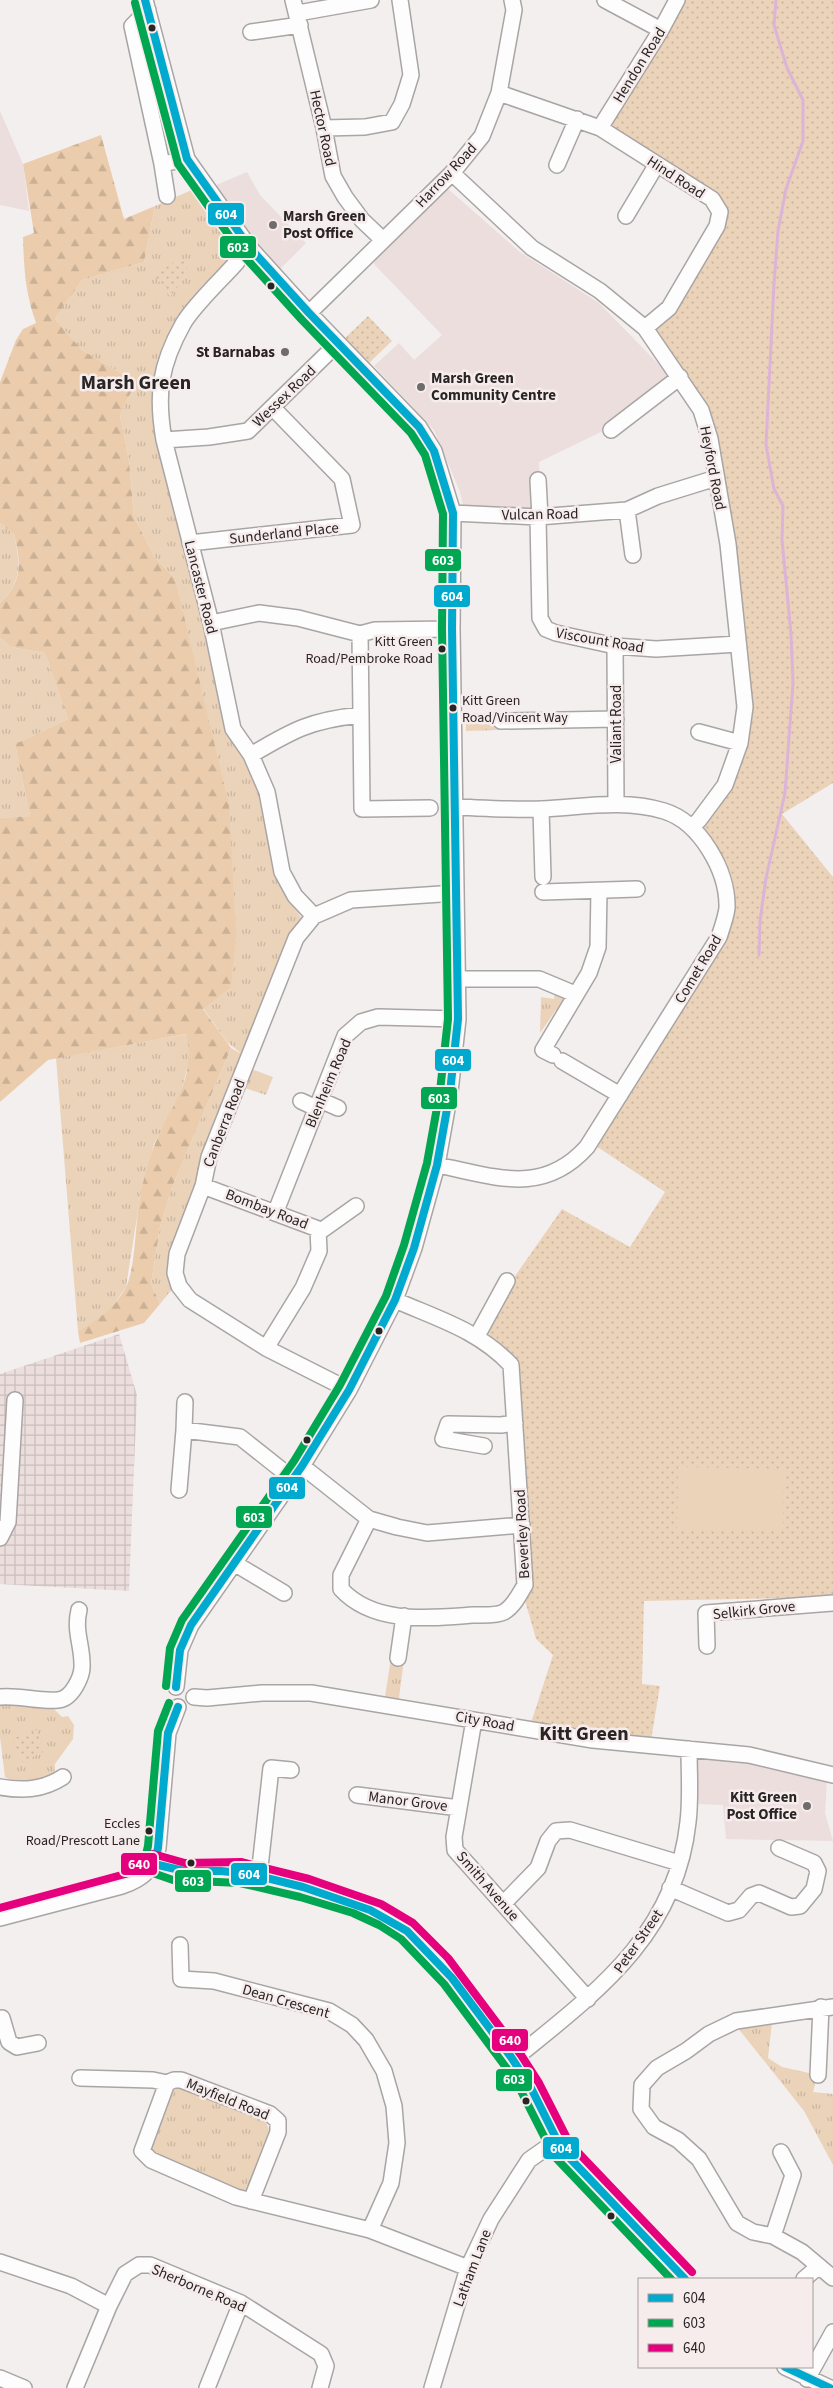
<svg xmlns="http://www.w3.org/2000/svg" width="833" height="2388" viewBox="0 0 833 2388" font-family="'Source Sans 3',sans-serif">
	<style>
		.built { fill: #ebdedd }
		.industrial { fill: url(#industrial-grid) }
		.grass { fill: url(#grass-tufts) }
		.forest { fill: url(#forest-firs) }
		.park { fill: url(#park-dots) }
		.pitch { fill: #ebd3ba }
		.lines { fill: none; stroke-linecap: round; stroke-linejoin: round }
		.stream { stroke: #ddb4d7; stroke-width: 3 }
		.minor-casing { stroke: #a9a5a4; stroke-width: 18 }
		.minor { stroke: #fdfdfd; stroke-width: 15 }
		.bus-1-casing { stroke: #f7ecec; stroke-width: 11 }
		.bus-2-casing { stroke: #f7ecec; stroke-width: 11 }
		.bus-3-casing { stroke: #f7ecec; stroke-width: 11 }
		.bus-1 { stroke: #00a9ce; stroke-width: 8 }
		.bus-2 { stroke: #00a651; stroke-width: 8 }
		.bus-3 { stroke: #e5007d; stroke-width: 8 }
		.bus-dot { fill: #292525; stroke: #f7ecec; stroke-width: 2 }
		.poi-dot { fill: #706c6c; stroke: #f7ecec; stroke-width: 2 }
		.labels { text-anchor: middle; stroke-width: 5; stroke-linejoin: round; paint-order: stroke }
		.bus-label { font-size: 14px; fill: #292525; stroke: #f7ecec; text-anchor: end }
		.street-label { font-size: 15px; fill: #292525; stroke: #f7ecec }
		.poi-label { font-size: 15px; font-weight: bold; fill: #292525; stroke: #f7ecec; text-anchor: start }
		.district-label { font-size: 20px; font-weight: bold; fill: #292525; stroke: #f7ecec }
		.line-badge { stroke: #f7ecec; stroke-width: 2 }
		.badge-label { font-size: 14px; text-anchor: middle; font-weight: bold; fill: #fff }
	</style>
	<defs>
		<pattern id="industrial-grid" width="8" height="8" patternUnits="userSpaceOnUse" patternTransform="scale(1.25)"><rect width="8" height="8" fill="#ebdedd"/><path d="M0 4h8M4 0v8" fill="none" stroke="#cabebe"/></pattern>
		<pattern id="grass-tufts" width="24" height="20" patternUnits="userSpaceOnUse" patternTransform="scale(1.25)"><rect width="24" height="20" fill="#ebd3ba"/><path d="M3 7l-1-3M5 7V3M7 7l1-3M15 17l-1-3M17 17v-4M19 17l1-3" fill="none" stroke="#cab5a0"/></pattern>
		<pattern id="forest-firs" width="22" height="20" patternUnits="userSpaceOnUse" patternTransform="scale(1.25)"><rect width="22" height="20" fill="#ebcdad"/><path d="M5 1l3.5 6h-7zM16 11l3.5 6h-7z" fill="#cab095"/></pattern>
		<pattern id="park-dots" width="8" height="8" patternUnits="userSpaceOnUse" patternTransform="scale(1.25)"><rect width="8" height="8" fill="#ebd3ba"/><path d="M2 2h.1M6 6h.1" fill="none" stroke="#cab5a0" stroke-width="1.8" stroke-linecap="round"/></pattern>
	</defs>
	<rect width="100%" height="100%" fill="#f4efef"/>
	<path class="built" d="M0,111L23,164L29,211L0,205Z
		M247,172L260,195L306,243L279,270L232,216L214,186Z
		M447,188L520,252L599,303L670,376L607,429L539,462L541,509H464L460,492L434,430L374,366L399,343L414,360L442,335L374,264L375,258Z
		M695,1758L757,1764L827,1780L825,1813L833,1841L726,1839L723,1805L696,1804Z"/>
	<path class="industrial" d="M119,1334L137,1395L129,1591L0,1584V1374Z"/>
	<path class="grass" d="M194,189L237,253C202,293 158,332 153,388C152,399 154,411 154,423L229,733L262,794L277,880L302,919L290,936L246,1067L273,1077L266,1095L239,1086L180,1248L178,1282L160,1304L151,1284L160,1227L172,1187L231,1048L242,1054L227,1042L203,1008L202,697L175,578L155,558L134,517L129,461L120,415L136,382L82,350L55,319L82,280L144,262L155,206Z
		M0,523L14,534C20,563 23,581 0,603Z
		M0,638L11,647L45,653L68,719L15,744L30,816L0,818Z
		M466,713H498L499,730L466,731Z
		M555,991L564,995L566,1001L560,1011L556,1010L540,1033L541,997L554,999Z
		M187,1034L190,1059L178,1102L154,1144L140,1198L126,1287L112,1307L95,1322L78,1331L56,1058Z
		M391,1657L404,1659L398,1706L384,1704Z
		M5,1703L51,1706L62,1717L68,1716L74,1725L73,1739L55,1764L54,1776C43,1785 16,1786 5,1777L0,1737V1704Z
		M773,2014L768,2058L782,2067L818,2075L813,2092L833,2094V2165L804,2111L733,2022Z
		M184,2087L265,2119L272,2138L250,2192L236,2195L153,2158L151,2149L173,2090Z"/>
	<path class="forest" d="M101,135L124,219L155,206L144,262L82,280L55,319L82,350L136,382L120,415L129,461L134,517L155,558L175,578L229,805L236,934L231,987L203,1009L231,1048L172,1187L160,1227L151,1284L160,1304L144,1323L80,1343L78,1331C97,1321 114,1308 125,1289C136,1270 135,1222 140,1199C143,1181 148,1160 155,1144C171,1105 197,1079 186,1034L48,1060L0,1102V818L30,816L15,744L68,719L45,653L11,647L0,638V603C23,581 21,563 14,534L0,523V382L16,340L23,329L36,323C25,292 24,269 23,237L34,233L23,164Z"/>
	<path class="park" d="M675,0H833V783L782,814L833,877V1597L644,1601L642,1684L660,1686L651,1740L529,1729L553,1655L536,1639L522,1590L517,1370L484,1331L513,1279L562,1209L630,1247L665,1192L590,1142L719,937L725,884L692,827L725,785L745,707L701,410L645,328L669,308L720,212L600,128Z
		M182,258L189,272L170,297L154,274Z
		M368,316L392,341L368,364L345,338Z
		M36,1729L45,1751L22,1762L12,1739Z"/>
	<path class="pitch" d="M678,1467L784,1469L783,1531L677,1529Z"/>
	<g class="lines">
		<path class="stream" d="M759,955L760,921L766,878L785,793L793,683L791,634L782,540L783,506L774,489L766,445L774,284L778,231L786,189L803,141V100L787,68L774,25L776,0"/>
		<g class="minor-casing">
			<path id="minor" d="M145,0L187,159L250,248L309,313L419,427L434,451L453,513L452,629L458,1019L450,1092L437,1165L414,1248L395,1300L349,1390L302,1466L191,1625L180,1650L176,1687
				M293,0L324,128L333,176L345,197L362,220L383,240
				M605,0L661,30
				M148,10L132,26L162,164L187,159
				M298,13L371,0
				M251,32L300,25
				M499,93L600,128L712,199L720,212L717,226L669,308L645,328
				M324,128L365,127L392,122L402,104L411,75L400,0
				M600,128L661,30L677,0
				M162,164L167,196
				M557,165L577,119
				M452,173L532,248L600,291L645,328L701,410L710,439L728,544L745,707L740,743L725,785L699,820L692,827
				M626,216L657,164
				M237,262C222,279 193,306 183,324C160,365 156,394 164,440L211,623L233,729L251,755L267,792L282,872L295,896L314,916
				M309,313L452,173L482,136L499,93L514,10L512,0
				M611,430L680,377
				M164,440L209,437L248,431L338,343
				M538,480L540,517
				M627,510L633,555
				M453,513L538,517L627,510L658,496L716,478
				M538,517L540,618L546,629L556,633L615,646L656,649L738,644
				M190,543L352,525L342,479L273,408
				M211,623L259,613L298,618L360,634L375,630L452,629
				M615,646L616,803
				M361,715L362,809L430,808
				M501,721L616,719
				M699,732L740,743
				M251,755C293,730 311,720 361,715L360,634
				M541,809L543,877
				M543,892L637,889
				M458,979H539L575,994
				M553,1055L543,1050L589,973L598,947L599,891
				M562,1061L620,1095
				M320,1100L338,1108
				M301,1101L316,1108
				M437,1165C494,1176 542,1197 587,1147L719,937C722,928 726,917 727,908C728,871 700,822 664,811C624,799 583,807 542,809C513,810 484,808 454,807
				M203,1186L318,1229L319,1251L303,1288L266,1348
				M276,1211L345,1036L361,1022L378,1017L458,1019
				M318,1233L356,1206
				M477,1336L507,1281
				M349,1390L266,1348L190,1300L179,1286L175,1273L177,1254L203,1186L209,1157L296,938L314,916L351,900L456,893
				M184,1430L185,1402
				M484,1446L443,1439L448,1424L501,1425L515,1423
				M302,1466L369,1519L397,1527L427,1533L522,1525
				M179,1490L184,1430L240,1437L293,1479
				M369,1519L341,1575V1589C374,1625 430,1618 473,1615C481,1615 497,1616 504,1612C514,1606 519,1595 525,1585L511,1365C478,1330 438,1319 395,1300
				M0,1538L8,1522L15,1400
				M234,1563L284,1593
				M707,1646L706,1613L833,1603
				M398,1658L404,1616
				M0,1697C20,1695 39,1702 58,1700C72,1699 83,1676 82,1664C82,1644 74,1631 79,1610
				M194,1697L207,1698L262,1693H311L593,1740L749,1755L833,1775
				M474,1720L454,1837L455,1850L588,1999
				M0,1787C23,1791 43,1790 63,1777
				M357,1795L459,1808
				M154,1864C183,1877 202,1869 232,1872C256,1874 279,1881 303,1887C337,1896 378,1909 407,1931C440,1958 466,1995 491,2030C504,2048 518,2066 530,2086C541,2107 549,2130 562,2150L685,2279
				M259,1876L271,1768L291,1770
				M670,1888L728,1913L739,1910L751,1896L759,1893L791,1907L800,1906L814,1889L818,1871L814,1863L779,1848
				M503,1904L538,1868L548,1841L556,1831L570,1830L679,1863
				M0,1918L122,1886C143,1879 154,1869 158,1848L168,1733L178,1707
				M180,1945L181,1979L214,1981L329,2011L352,2025L366,2040L384,2071L394,2106L397,2143L391,2183L370,2230
				M833,2007L736,2021L709,2034L686,2051L657,2068L642,2085L641,2109L654,2127L678,2140L699,2159L737,2223L753,2232L773,2236L802,2252L833,2278
				M2,2018L9,2042L17,2047L38,2043
				M513,2060C594,1994 676,1936 688,1822C691,1798 689,1773 689,1749
				M818,2075L821,2007
				M80,2078L153,2080L167,2083
				M251,2201L278,2132V2121L270,2114L181,2080H174L167,2083L142,2151L151,2160L236,2197L370,2230L468,2268
				M773,2236L793,2175L781,2152
				M0,2262L71,2286L109,2306
				M804,2279L819,2266
				M785,2367L830,2388
				M0,2378L24,2388
				M807,2379L833,2332
				M75,2388L109,2306L125,2274L139,2265H150L241,2303L321,2354L326,2366L320,2388
				M207,2388L241,2303
				M432,2388L468,2268L491,2219L529,2160L556,2141"/>
		</g>
		<use href="#minor" class="minor"/>
		<g class="bus-1-casing">
			<path id="bus-1" d="M145,0L187,159L250,248L309,313L419,427L434,451L453,513L452,629L458,1019L450,1092L437,1165L414,1248L395,1300L349,1390L302,1466L191,1625L180,1650L176,1687
				M178,1707L168,1733L158,1848L154,1864L184,1871H221L250,1874L303,1887L370,1910L407,1931L452,1978L511,2057L530,2086L562,2150L685,2279
				M785,2367L830,2388"/>
		</g>
		<g class="bus-2-casing">
			<path id="bus-2" d="M135,3L178,164L243,255L302,320L411,433L425,455L443,514L442,629L448,1019L440,1091L427,1163L404,1245L386,1296L340,1385L294,1461L182,1620L170,1648L166,1686
				M169,1703L158,1731L148,1846L144,1863L147,1871L173,1880L240,1883L300,1897L353,1913L379,1925L401,1939L444,1984L508,2070L521,2091L554,2156L671,2279"/>
		</g>
		<g class="bus-3-casing">
			<path id="bus-3" d="M0,1908L129,1873L148,1856L153,1854L185,1863L241,1862L309,1879L381,1904L413,1923L448,1958L521,2055L539,2083L570,2144L692,2272"/>
		</g>
		<use href="#bus-1" class="bus-1"/>
		<use href="#bus-2" class="bus-2"/>
		<use href="#bus-3" class="bus-3"/>
	</g>
	<g class="bus-dot">
		<circle cx="152" cy="28" r="4.5"/>
		<circle cx="271" cy="286" r="4.5"/>
		<circle cx="442" cy="649" r="4.5"/>
		<circle cx="453" cy="708" r="4.5"/>
		<circle cx="379" cy="1331" r="4.5"/>
		<circle cx="307" cy="1440" r="4.5"/>
		<circle cx="149" cy="1831" r="4.5"/>
		<circle cx="191" cy="1863" r="4.5"/>
		<circle cx="526" cy="2101" r="4.5"/>
		<circle cx="611" cy="2216" r="4.5"/>
	</g>
	<g class="poi-dot">
		<circle cx="273" cy="225" r="5"/>
		<circle cx="285" cy="352" r="5"/>
		<circle cx="421" cy="387" r="5"/>
		<circle cx="807" cy="1806" r="5"/>
	</g>
	<g class="labels">
		<g class="bus-label">
			<text x="433" y="646">Kitt Green<tspan x="433" dy="17">Road/Pembroke Road</tspan></text>
			<text x="462" y="705" text-anchor="start">Kitt Green<tspan x="462" dy="17">Road/Vincent Way</tspan></text>
			<text x="140" y="1828">Eccles<tspan x="140" dy="17">Road/Prescott Lane</tspan></text>
		</g>
		<g class="street-label">
			<text transform="translate(639 65) rotate(-58)" y="5">Hendon Road</text>
			<text transform="translate(323 128) rotate(78)" y="5">Hector Road</text>
			<text transform="translate(446 175) rotate(-47)" y="5">Harrow Road</text>
			<text transform="translate(676 177) rotate(33)" y="5">Hind Road</text>
			<text transform="translate(284 396) rotate(-44)" y="5">Wessex Road</text>
			<text transform="translate(713 468) rotate(79)" y="5">Heyford Road</text>
			<text transform="translate(540 514) rotate(-1)" y="5">Vulcan Road</text>
			<text transform="translate(284 533) rotate(-6)" y="5">Sunderland Place</text>
			<text transform="translate(201 587) rotate(76)" y="5">Lancaster Road</text>
			<text transform="translate(600 640) rotate(10)" y="5">Viscount Road</text>
			<text transform="translate(616 724) rotate(-90)" y="5">Valiant Road</text>
			<text transform="translate(698 969) rotate(-59)" y="5">Comet Road</text>
			<text transform="translate(328 1083) rotate(-67)" y="5">Blenheim Road</text>
			<text transform="translate(224 1123) rotate(-69)" y="5">Canberra Road</text>
			<text transform="translate(267 1209) rotate(21)" y="5">Bombay Road</text>
			<text transform="translate(522 1534) rotate(-93)" y="5">Beverley Road</text>
			<text transform="translate(754 1610) rotate(-6)" y="5">Selkirk Grove</text>
			<text transform="translate(485 1721) rotate(10)" y="5">City Road</text>
			<text transform="translate(408 1801) rotate(7)" y="5">Manor Grove</text>
			<text transform="translate(488 1886) rotate(49)" y="5">Smith Avenue</text>
			<text transform="translate(638 1941) rotate(-55)" y="5">Peter Street</text>
			<text transform="translate(286 2001) rotate(16)" y="5">Dean Crescent</text>
			<text transform="translate(228 2099) rotate(22)" y="5">Mayfield Road</text>
			<text transform="translate(472 2268) rotate(-69)" y="5">Latham Lane</text>
			<text transform="translate(199 2288) rotate(23)" y="5">Sherborne Road</text>
		</g>
		<g class="poi-label">
			<text x="283" y="221">Marsh Green<tspan x="283" dy="17">Post Office</tspan></text>
			<text x="275" y="357" text-anchor="end">St Barnabas</text>
			<text x="431" y="383">Marsh Green<tspan x="431" dy="17">Community Centre</tspan></text>
			<text x="797" y="1802" text-anchor="end">Kitt Green<tspan x="797" dy="17">Post Office</tspan></text>
		</g>
		<g class="district-label">
			<text x="136" y="389">Marsh Green</text>
			<text x="584" y="1740">Kitt Green</text>
		</g>
	</g>
	<g class="line-badge">
		<rect x="207" y="202" width="38" height="24" rx="5" fill="#00a9ce"/>
		<rect x="219" y="235" width="38" height="24" rx="5" fill="#00a651"/>
		<rect x="424" y="548" width="38" height="24" rx="5" fill="#00a651"/>
		<rect x="433" y="584" width="38" height="24" rx="5" fill="#00a9ce"/>
		<rect x="434" y="1048" width="38" height="24" rx="5" fill="#00a9ce"/>
		<rect x="420" y="1086" width="38" height="24" rx="5" fill="#00a651"/>
		<rect x="268" y="1476" width="38" height="24" rx="5" fill="#00a9ce"/>
		<rect x="235" y="1505" width="38" height="24" rx="5" fill="#00a651"/>
		<rect x="120" y="1852" width="38" height="24" rx="5" fill="#e5007d"/>
		<rect x="230" y="1862" width="38" height="24" rx="5" fill="#00a9ce"/>
		<rect x="174" y="1869" width="38" height="24" rx="5" fill="#00a651"/>
		<rect x="491" y="2028" width="38" height="24" rx="5" fill="#e5007d"/>
		<rect x="495" y="2068" width="38" height="24" rx="5" fill="#00a651"/>
		<rect x="542" y="2136" width="38" height="24" rx="5" fill="#00a9ce"/>
	</g>
	<g class="badge-label">
		<text x="226" y="219">604</text>
		<text x="238" y="252">603</text>
		<text x="443" y="565">603</text>
		<text x="452" y="601">604</text>
		<text x="453" y="1065">604</text>
		<text x="439" y="1103">603</text>
		<text x="287" y="1492">604</text>
		<text x="254" y="1522">603</text>
		<text x="139" y="1869">640</text>
		<text x="249" y="1879">604</text>
		<text x="193" y="1886">603</text>
		<text x="510" y="2045">640</text>
		<text x="514" y="2084">603</text>
		<text x="561" y="2153">604</text>
	</g>
	<rect x="638" y="2278" width="175" height="90" fill="#f7ecec" stroke="#a59c9c"/>
	<rect x="648" y="2294" width="25" height="8" fill="#00a9ce" stroke="#a59c9c"/>
	<text x="683" y="2303" font-size="15" fill="#292525">604</text>
	<rect x="648" y="2319" width="25" height="8" fill="#00a651" stroke="#a59c9c"/>
	<text x="683" y="2328" font-size="15" fill="#292525">603</text>
	<rect x="648" y="2344" width="25" height="8" fill="#e5007d" stroke="#a59c9c"/>
	<text x="683" y="2353" font-size="15" fill="#292525">640</text>
</svg>
